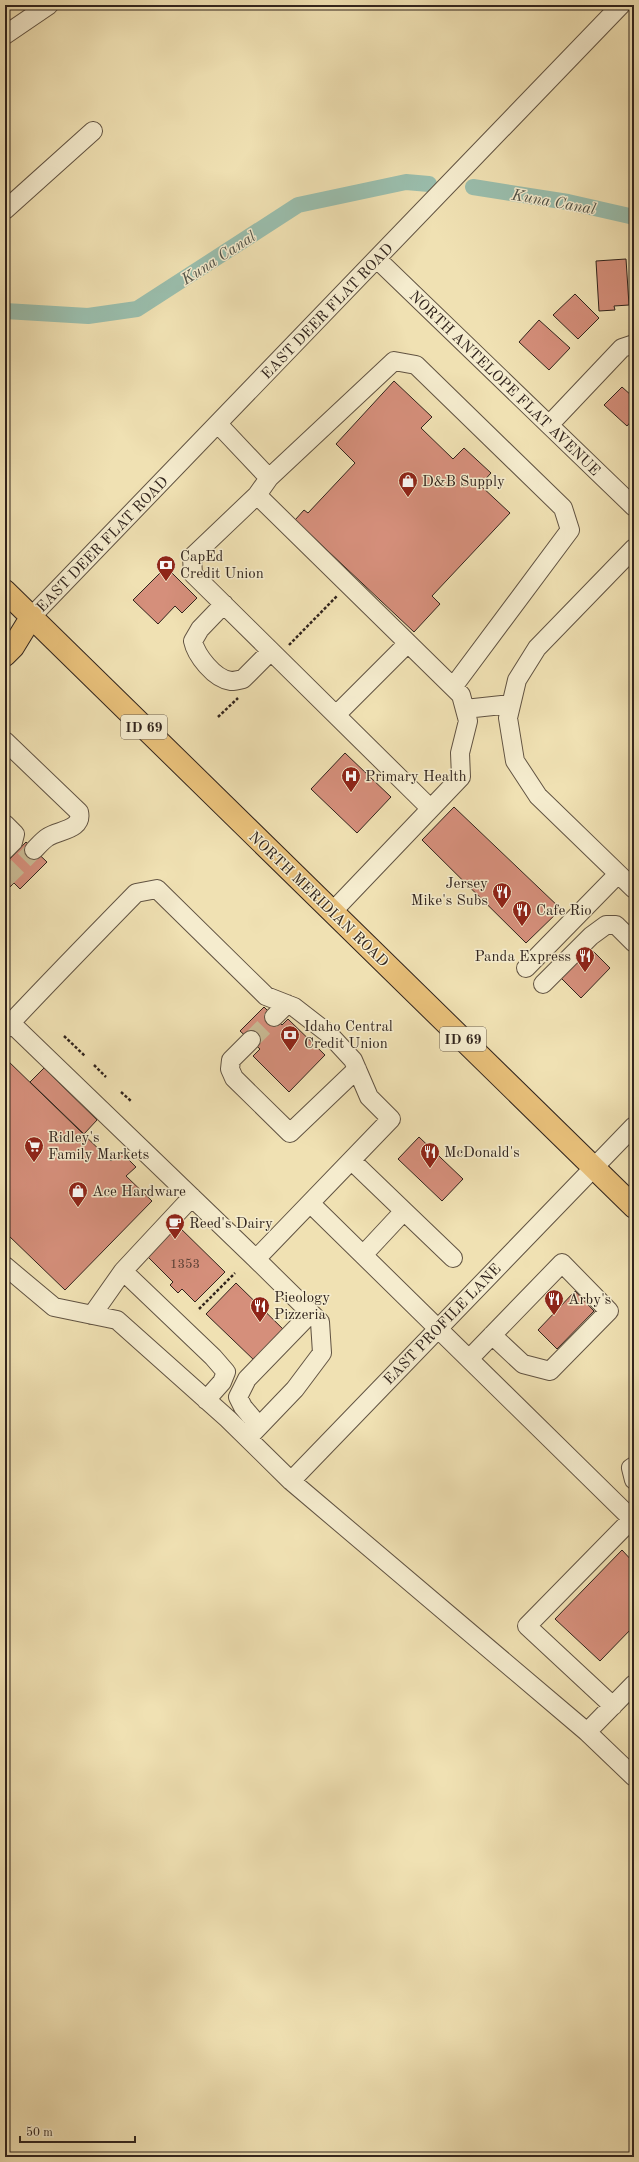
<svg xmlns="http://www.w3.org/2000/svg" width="639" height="2162" viewBox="0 0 639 2162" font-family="'Old Standard TT',serif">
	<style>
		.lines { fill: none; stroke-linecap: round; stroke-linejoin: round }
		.canal { stroke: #9abead; stroke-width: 16 }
		.building { fill: #d58f7b; stroke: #31241d }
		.minor-tunnel { stroke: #cabb95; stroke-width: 18; stroke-dasharray: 18 9; stroke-linecap: butt }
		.minor-casing { stroke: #615342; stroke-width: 20 }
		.major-casing { stroke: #31241d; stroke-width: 24 }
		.path { stroke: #31241d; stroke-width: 2.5; stroke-dasharray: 3 2; stroke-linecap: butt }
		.minor { stroke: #f5ecce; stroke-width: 18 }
		.major { stroke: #e8c07a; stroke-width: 22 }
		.labels { text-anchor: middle; stroke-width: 3; stroke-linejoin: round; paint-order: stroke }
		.number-label { font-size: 13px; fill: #5a3f34 }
		.shield { fill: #f5ecce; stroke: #6c6052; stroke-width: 1 }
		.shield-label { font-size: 14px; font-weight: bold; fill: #31241d }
		.street-label { font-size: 15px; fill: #31241d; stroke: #f5ecce }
		.poi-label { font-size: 15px; fill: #31241d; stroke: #f5ecce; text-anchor: start }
		.water-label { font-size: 16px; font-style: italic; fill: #505248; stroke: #f5ecce }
	</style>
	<rect width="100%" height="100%" fill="#f0e1b3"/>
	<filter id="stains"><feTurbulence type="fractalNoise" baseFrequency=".005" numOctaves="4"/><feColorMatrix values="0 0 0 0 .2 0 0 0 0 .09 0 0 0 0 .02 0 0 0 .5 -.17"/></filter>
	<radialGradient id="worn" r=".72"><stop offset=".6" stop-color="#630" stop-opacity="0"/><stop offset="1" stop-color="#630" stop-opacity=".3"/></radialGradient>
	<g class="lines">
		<path class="canal" d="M473,187L568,202L634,217
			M5,311L88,316L137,309L298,205L406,182L429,184"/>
	</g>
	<path class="building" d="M626,259L629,305L614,306L615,310L599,311L596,261Z
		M575,294L599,318L578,339L553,315Z
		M539,320L570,348L549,370L519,342Z
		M394,381L432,417L421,428L453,459L464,448L491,473L480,485L510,513L432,596L440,604L414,632L295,520L304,510L308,513L355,463L336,444Z
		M622,387L632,396L634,394V418L627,426L604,405Z
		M166,567L197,598L182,613L175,606L158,624L133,600Z
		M345,753L391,797L357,833L311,789Z
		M454,807L561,909L526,943L422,840Z
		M26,842L47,862L20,889L14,883L5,892V864Z
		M589,947L610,968L581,998L560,977Z
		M264,1007L282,1025L288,1019L325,1055L289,1092L253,1056L260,1049L240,1031Z
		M6,1059L111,1161L121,1152L136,1167L126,1176L152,1201L65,1290L8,1235L5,1238Z
		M44,1068L97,1120L84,1134L30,1082Z
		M419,1137L463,1179L442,1201L398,1159Z
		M175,1223L225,1272L195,1302L182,1289L178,1293L170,1285L173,1282L145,1254Z
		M236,1283L286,1332L256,1362L206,1314Z
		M575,1291L594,1311L557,1349L538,1330Z
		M622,1550L634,1563V1626L600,1661L555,1619Z"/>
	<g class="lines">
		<path class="minor-tunnel" d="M5,879L34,850
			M251,1040L274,1017"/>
		<g class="minor-casing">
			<path id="minor" d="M5,35L49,5
				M5,210L93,131
				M377,259L634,507
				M218,424L269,478
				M549,425L622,348L634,344
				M257,495L461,695L468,721L460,753L461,777L333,911
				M634,548L537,648L517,680L508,718L515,761L538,796L634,889
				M224,604L200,629L193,641C196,655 214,679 231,681C235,681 239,680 243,679L271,651
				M32,616L621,5
				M465,709L511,704
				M336,715L408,643
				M5,741L79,812C83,830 59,830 48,837C43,840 38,846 34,850
				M430,808L193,574L192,557L257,495L269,478L394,361L416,365L563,508L570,530L453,687
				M5,824L15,834L13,842L5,850
				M526,968L618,874
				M543,984L591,936L606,925H616L634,943
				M274,1017L287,1004
				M5,1029C48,983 92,938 136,893L157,889L266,996L294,1007L329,1034L353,1060L369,1097L391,1119L256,1259L11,1023
				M251,1040L231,1060L230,1069L234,1078L290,1133L357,1069
				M352,1161L404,1211L363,1255
				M310,1203L634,1521
				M404,1211L453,1258
				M5,1266L54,1307L117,1320L228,1419L291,1481L587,1732L634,1777
				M123,1271L192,1197
				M92,1315L123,1271L213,1357L226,1372L222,1382L206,1400
				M469,1359L562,1263L609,1311L550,1371L523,1364L492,1335
				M259,1426L243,1407L238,1397L247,1379L311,1313
				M248,1438L295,1389L322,1353L320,1322L256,1259
				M634,1466L631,1468L634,1480
				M291,1481L634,1126
				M613,1706L527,1626L632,1519
				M587,1732L634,1684"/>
		</g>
		<g class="major-casing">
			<path id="major" d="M5,591L634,1207
				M5,655L13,647L32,616"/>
		</g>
		<path class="path" d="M289,645L337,596
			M218,717L238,698
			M64,1036L85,1056
			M94,1065L106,1077
			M121,1092L131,1101
			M199,1309L235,1273"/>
		<use href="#minor" class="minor"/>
		<use href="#major" class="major"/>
	</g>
	<defs>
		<g id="shop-pin" transform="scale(1)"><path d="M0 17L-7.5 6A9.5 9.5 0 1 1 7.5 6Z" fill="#8f2418" stroke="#f5ecce"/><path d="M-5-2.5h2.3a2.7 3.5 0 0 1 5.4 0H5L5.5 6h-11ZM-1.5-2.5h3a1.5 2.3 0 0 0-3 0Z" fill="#fff"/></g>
		<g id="bank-pin" transform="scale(1)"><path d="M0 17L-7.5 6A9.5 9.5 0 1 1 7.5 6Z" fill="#8f2418" stroke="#f5ecce"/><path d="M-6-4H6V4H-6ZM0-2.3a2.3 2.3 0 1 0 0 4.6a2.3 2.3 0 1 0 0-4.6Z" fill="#fff"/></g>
		<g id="hospital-pin" transform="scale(1)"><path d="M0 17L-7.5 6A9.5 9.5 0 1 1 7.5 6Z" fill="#8f2418" stroke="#f5ecce"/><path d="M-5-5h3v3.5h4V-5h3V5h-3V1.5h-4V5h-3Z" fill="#fff"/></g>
		<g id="restaurant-pin" transform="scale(1)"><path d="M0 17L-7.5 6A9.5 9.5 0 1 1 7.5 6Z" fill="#8f2418" stroke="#f5ecce"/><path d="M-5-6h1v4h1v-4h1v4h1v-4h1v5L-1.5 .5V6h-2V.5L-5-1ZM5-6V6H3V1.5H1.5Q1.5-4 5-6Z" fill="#fff"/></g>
		<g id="supermarket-pin" transform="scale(1)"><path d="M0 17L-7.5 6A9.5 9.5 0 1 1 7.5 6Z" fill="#8f2418" stroke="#f5ecce"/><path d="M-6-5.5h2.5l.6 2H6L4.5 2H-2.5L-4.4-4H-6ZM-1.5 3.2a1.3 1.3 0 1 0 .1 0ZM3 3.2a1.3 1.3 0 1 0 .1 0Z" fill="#fff"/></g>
		<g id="cafe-pin" transform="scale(1)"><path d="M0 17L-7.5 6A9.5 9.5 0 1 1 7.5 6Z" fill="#8f2418" stroke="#f5ecce"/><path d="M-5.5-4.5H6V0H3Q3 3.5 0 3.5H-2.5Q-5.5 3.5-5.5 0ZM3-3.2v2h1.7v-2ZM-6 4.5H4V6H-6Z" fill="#fff"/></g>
	</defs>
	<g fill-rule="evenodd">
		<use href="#shop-pin" x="408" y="481"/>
		<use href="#bank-pin" x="166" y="565"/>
		<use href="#hospital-pin" x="351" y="776"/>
		<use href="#restaurant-pin" x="502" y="892"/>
		<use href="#restaurant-pin" x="522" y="910"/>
		<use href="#restaurant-pin" x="585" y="956"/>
		<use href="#bank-pin" x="290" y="1035"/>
		<use href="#supermarket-pin" x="34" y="1146"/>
		<use href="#restaurant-pin" x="430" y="1152"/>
		<use href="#shop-pin" x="78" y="1191"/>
		<use href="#cafe-pin" x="175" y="1223"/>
		<use href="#restaurant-pin" x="554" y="1299"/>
		<use href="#restaurant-pin" x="260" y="1306"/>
	</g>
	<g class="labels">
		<g class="number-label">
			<text x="185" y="1268">1353</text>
		</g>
		<g class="shield">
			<rect x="121" y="715" width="46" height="24" rx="3"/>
			<rect x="440" y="1027" width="46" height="24" rx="3"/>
		</g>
		<g class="shield-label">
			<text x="144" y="732">ID 69</text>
			<text x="463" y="1044">ID 69</text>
		</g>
		<g class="street-label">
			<text transform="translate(327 311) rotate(-46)" y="5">EAST DEER FLAT ROAD</text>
			<text transform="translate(505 383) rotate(44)" y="5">NORTH ANTELOPE FLAT AVENUE</text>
			<text transform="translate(102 544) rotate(-46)" y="5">EAST DEER FLAT ROAD</text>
			<text transform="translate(319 899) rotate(44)" y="5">NORTH MERIDIAN ROAD</text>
			<text transform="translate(442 1324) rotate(-46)" y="5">EAST PROFILE LANE</text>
		</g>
		<g class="poi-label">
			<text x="422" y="486">D&amp;B Supply</text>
			<text x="180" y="561">CapEd<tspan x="180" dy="17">Credit Union</tspan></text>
			<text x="365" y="781">Primary Health</text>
			<text x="488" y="888" text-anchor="end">Jersey<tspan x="488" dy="17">Mike's Subs</tspan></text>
			<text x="536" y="915">Cafe Rio</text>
			<text x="571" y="961" text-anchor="end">Panda Express</text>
			<text x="304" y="1031">Idaho Central<tspan x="304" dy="17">Credit Union</tspan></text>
			<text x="48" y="1142">Ridley's<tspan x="48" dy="17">Family Markets</tspan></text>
			<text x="444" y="1157">McDonald's</text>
			<text x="92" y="1196">Ace Hardware</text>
			<text x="189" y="1228">Reed's Dairy</text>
			<text x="274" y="1302">Pieology<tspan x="274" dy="17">Pizzeria</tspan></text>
			<text x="568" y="1304">Arby's</text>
		</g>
		<g class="water-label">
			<text transform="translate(554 201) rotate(10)" y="6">Kuna Canal</text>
			<text transform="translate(218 257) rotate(-33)" y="6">Kuna Canal</text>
		</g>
	</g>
	<rect width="639" height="2162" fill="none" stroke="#f0e1b3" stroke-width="20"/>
	<rect x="6" y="6" width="627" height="2150" fill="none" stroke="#31241d" stroke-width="2"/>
	<rect x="10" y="10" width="619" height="2142" fill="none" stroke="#31241d"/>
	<path d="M20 2136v6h115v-6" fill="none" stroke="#31241d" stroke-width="2"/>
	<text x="26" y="2136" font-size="12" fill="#31241d" stroke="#f5ecce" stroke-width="3" paint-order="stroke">50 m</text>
	<rect width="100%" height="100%" filter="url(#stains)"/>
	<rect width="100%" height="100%" fill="url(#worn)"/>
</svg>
